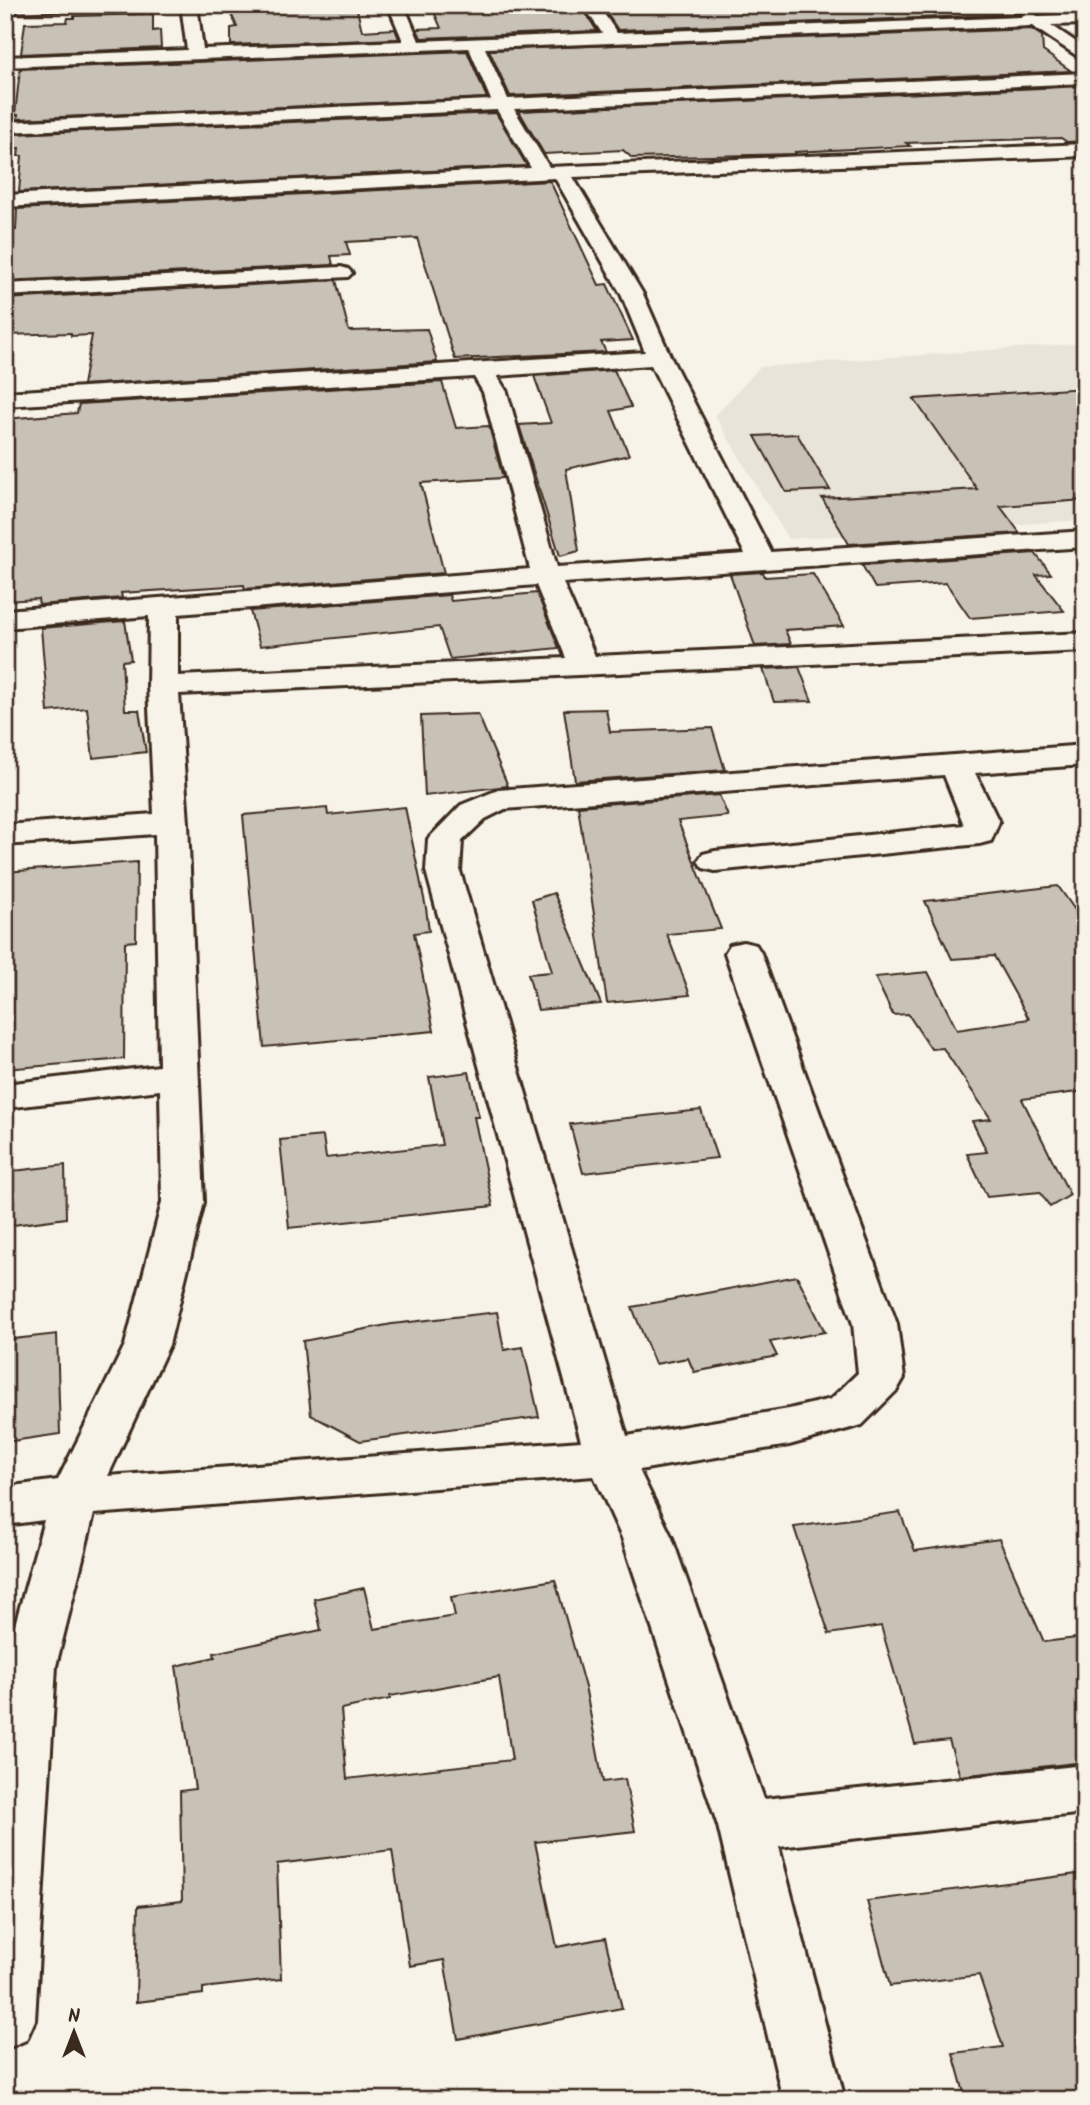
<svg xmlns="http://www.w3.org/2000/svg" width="1090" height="2105" viewBox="0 0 1090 2105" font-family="Kalam,sans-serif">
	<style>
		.built { fill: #e9e4d9 }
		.building { fill: #c8c1b6; stroke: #3b2a1e; stroke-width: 2; fill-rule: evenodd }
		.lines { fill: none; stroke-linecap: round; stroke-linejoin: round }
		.minor-casing { stroke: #3b2a1e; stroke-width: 6 }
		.minor { fill: #f7f3e8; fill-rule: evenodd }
	</style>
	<rect width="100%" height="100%" fill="#f7f3e8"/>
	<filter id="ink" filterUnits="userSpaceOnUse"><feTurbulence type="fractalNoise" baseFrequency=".0143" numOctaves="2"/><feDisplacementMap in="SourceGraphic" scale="14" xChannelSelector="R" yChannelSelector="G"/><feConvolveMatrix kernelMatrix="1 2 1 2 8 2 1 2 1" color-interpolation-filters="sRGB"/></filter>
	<g filter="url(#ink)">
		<path class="built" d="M1085,343V520L788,539L715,416L760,367Z"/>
		<path class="building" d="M356,5L362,31L395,29L399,39L231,45V28L237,27L229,9Z
			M431,5H526L532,14L585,12L597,31L421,38L417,29L441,28Z
			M640,5H1042V13L1027,9L1019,14L618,30L605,11L643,10Z
			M153,14V31L160,30L161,48L21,54L25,23L67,22L68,18H74V16Z
			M1031,29L1042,36L1043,51L1071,71L510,96L489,50Z
			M467,51L487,98L17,119L18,115H15L20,69Z
			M1085,86V141L1067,142L1061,138L906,143L910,146L795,152L796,154L632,158L623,150L544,154L519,111Z
			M496,113L527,166L19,192L22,156H18L19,148L12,149L14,134Z
			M550,181L599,285L607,284L633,340L601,342L606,352L455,359L417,238L346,242L350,255L331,256L333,265L5,281V256H9L11,230H16L17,209Z
			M336,280L349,331L427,329L437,362L83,385L92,335L71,336V333L5,335V299Z
			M614,370L631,407L611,411L629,455L566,469L579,551L560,556L519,425L551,423L534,376Z
			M442,382L456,428L489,426L503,478L421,483L444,573L245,589L244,585L121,593L122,598L39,605L38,599L5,601V419L77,413L79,404Z
			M1085,388V500L1000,506L1020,533L849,544L822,498L977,489L914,399Z
			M797,434L830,490L786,492L755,436Z
			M1035,553L1051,574L1036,575L1064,611L970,618L946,583L875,588L862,565Z
			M763,572L765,577L813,574L844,626L785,630L791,644L755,646L730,574Z
			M537,593L559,648L450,659L439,627L260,646L250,611L449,595L451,601Z
			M125,621L131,660L122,661L125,710H139L146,752L93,758L87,708L48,712L41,628Z
			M799,667L812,701L774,702L763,669Z
			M606,709L610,732L712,728L725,770L575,781L564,710Z
			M478,714L508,786L425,796L421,716Z
			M719,795L728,816L678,821L721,929L667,934L690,995L607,1003L578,806Z
			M405,807L426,908L429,931L414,933L434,1031L264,1047L243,815L327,808L328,815Z
			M137,862L136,941L125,942L124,1059L5,1069V872Z
			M1058,886L1085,924V1091L1022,1099L1070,1195L1050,1207L1040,1192L987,1197L967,1154L987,1152L972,1121L991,1119L943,1048L931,1049L908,1014L893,1015L875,977L928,972L957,1030L1029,1019L994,956L952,959L925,901Z
			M554,893L601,1004L538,1010L528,974L552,972L532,900Z
			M469,1072L479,1117H474L493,1206L289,1228L280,1140L323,1136L326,1158L442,1145L429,1077Z
			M701,1110L717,1158L583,1173L570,1124Z
			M65,1165L66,1218L5,1226V1172Z
			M797,1276L825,1332L770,1342L777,1356L694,1372L688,1358L655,1364L632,1307Z
			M497,1312L504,1350L523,1347L539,1417L360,1441L311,1415L303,1341L392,1324Z
			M57,1334L60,1434L5,1442V1340Z
			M900,1512L915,1551L999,1539L1044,1642L1085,1637V1762L960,1776L949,1740L915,1744L881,1626L829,1634L794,1527Z
			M555,1580L586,1691L603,1782L625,1779L635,1831L535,1842L557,1947L605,1938L622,2008L458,2039L444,1960L410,1966L392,1850L277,1864L281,1979L203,1988V1994L136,2002L138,1906L182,1901L180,1791L195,1789L176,1666L215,1657L214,1653L321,1630L314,1599L364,1588L374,1629L455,1616L451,1597ZM499,1677L512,1760L347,1779L341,1709L390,1699V1696Z
			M1085,1873V2100H966L953,2053L1003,2047L979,1975L890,1986L867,1901Z"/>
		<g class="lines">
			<g class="minor-casing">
				<path id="minor" d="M5,5H73L66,10L5,12Z
					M181,5H197L203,49L403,41L388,5H404L419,41L602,33L583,5H598L617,33L1021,17L1023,13L1028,11L1038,16L1085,14V24L1051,25L1085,48V61L1032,26L485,48L508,99L1085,73V83L514,109L549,167L1085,144V156L573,177L643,294L671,358L771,552L1085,531V547L563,583L595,656L1085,633V651L179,694L188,823L204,1202L169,1345L108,1476L581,1441L426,871L428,839L461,805L498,790L1085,745V765L975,773L999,822L991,841L979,844L715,871L703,868L698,861L703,854L715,851L964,825L944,775L505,809L485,819L462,841L460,871L627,1436L789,1409L831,1399L858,1373L853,1324L725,953L730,945L743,942L756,945L761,953L897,1324L904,1378L897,1390L862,1425L789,1445L639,1470L672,1538L764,1799L1085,1765V1813L779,1847L845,2100H783L718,1826L622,1538L594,1476L94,1514L56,1666L35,2020L26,2040L5,2049V1661L44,1520L5,1525V1487L58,1480L125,1345L162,1202L160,1090L5,1108V1084L159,1066L155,834L5,845V825L154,814L148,686L149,616L5,628V610L530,569L483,392L474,377L5,406V392L645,352L621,294L555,178L5,207V195L531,168L497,110L5,132V122L491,100L469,48L5,67V57L187,50ZM651,365L745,554L557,567L507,392L497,376ZM536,585L566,658L178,676V614Z
					M341,267L348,269L352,273L348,277L5,296V284Z"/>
			</g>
			<use href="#minor" class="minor"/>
		</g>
	</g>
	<rect width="1090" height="2105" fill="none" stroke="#f7f3e8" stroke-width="28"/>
	<rect x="14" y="14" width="1062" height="2077" fill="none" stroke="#3b2a1e" stroke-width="2.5" filter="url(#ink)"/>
	<g transform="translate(74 2032)" stroke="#f7f3e8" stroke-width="5" paint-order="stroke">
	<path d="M0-5L12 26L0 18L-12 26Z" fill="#3b2a1e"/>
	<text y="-10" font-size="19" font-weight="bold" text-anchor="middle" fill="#3b2a1e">N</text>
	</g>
</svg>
